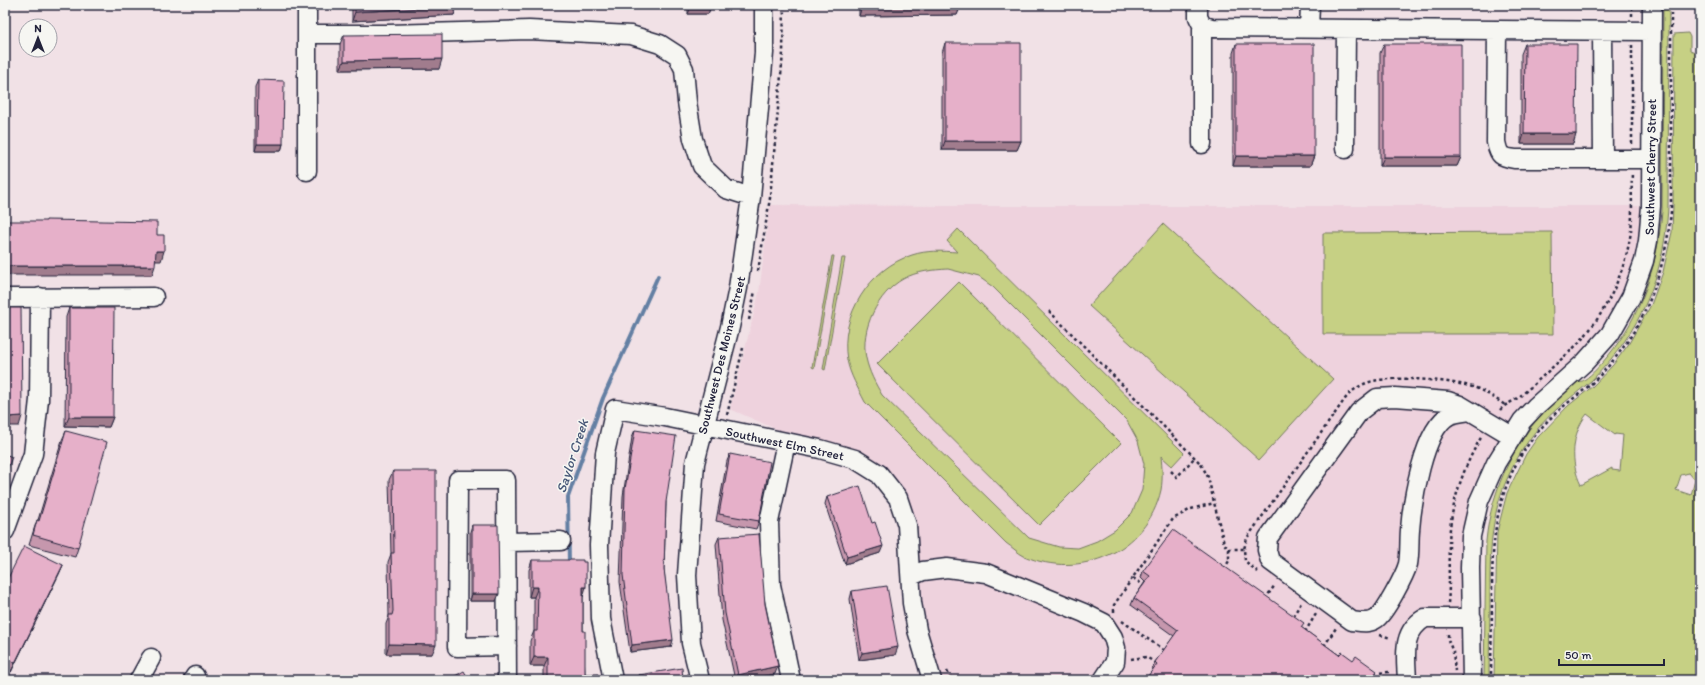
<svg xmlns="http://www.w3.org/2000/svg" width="1705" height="685" viewBox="0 0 1705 685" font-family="Itim,sans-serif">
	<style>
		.built { fill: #eed2dd }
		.green { fill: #c6d084; stroke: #747960; fill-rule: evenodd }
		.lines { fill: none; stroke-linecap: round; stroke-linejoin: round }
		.stream { stroke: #647fa3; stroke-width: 4 }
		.minor-casing { stroke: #22223b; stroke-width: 21 }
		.path { stroke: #22223b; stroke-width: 2.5; stroke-dasharray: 3 3; stroke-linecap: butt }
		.minor { stroke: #f6f6f2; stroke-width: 18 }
		.wall { fill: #c697ad; stroke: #22223b }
		.shaded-wall { fill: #a17b8d; stroke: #22223b }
		.building { fill: #e6b0c9; stroke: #22223b }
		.labels { text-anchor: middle; stroke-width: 3; stroke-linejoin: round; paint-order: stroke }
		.street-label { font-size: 13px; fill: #22223b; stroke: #f6f6f2 }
		.water-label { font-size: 14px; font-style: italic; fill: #485878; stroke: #f6f6f2 }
	</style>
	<rect width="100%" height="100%" fill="#f1e1e6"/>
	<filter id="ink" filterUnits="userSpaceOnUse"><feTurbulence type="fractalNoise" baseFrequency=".025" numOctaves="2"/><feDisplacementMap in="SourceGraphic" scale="8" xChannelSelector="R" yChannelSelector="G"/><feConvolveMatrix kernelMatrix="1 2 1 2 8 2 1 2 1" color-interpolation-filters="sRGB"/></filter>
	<g filter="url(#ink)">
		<path class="built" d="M770,205L955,206H1651L1631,297L1536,406L1479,501L1472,680H932L907,525L879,474L730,409L759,293Z"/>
		<path class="green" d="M1663,5H1669L1668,208C1664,276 1641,331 1592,380C1581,390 1568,399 1557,409C1536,427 1519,452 1508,477C1490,515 1490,555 1490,595C1490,624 1489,652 1489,680H1484L1486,541C1491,488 1517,436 1555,400C1561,394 1569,385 1576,382C1579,381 1582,382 1584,380C1593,374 1601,364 1608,356C1642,315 1658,263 1662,211Z
			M1688,33L1690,37V50L1700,54V680H1494L1497,532L1507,493L1526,454L1538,437L1568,406L1593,386L1613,365L1628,345L1651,305L1663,272L1672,232L1673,206L1674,34ZM1587,414L1615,435V434L1623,435L1620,471L1612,470V468L1581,485C1570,463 1571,434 1587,414ZM1689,473L1695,480L1691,495L1676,490L1681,475Z
			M1163,224L1333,379L1259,460L1089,306Z
			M958,229L1184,453L1172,466L1161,456C1162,467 1163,478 1161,490C1147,552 1080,580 1024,556C1018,553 1012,547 1006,543L865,402C858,388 850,375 847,360C839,316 870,268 912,255C927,250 942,251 957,252L947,241ZM948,269L979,277L993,287L1127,421L1138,441L1144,464L1142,490L1132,513L1115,530L1097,541L1078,548L1059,547L1029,538L882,395C875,383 869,372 866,358C860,329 878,293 903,279C917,271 933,270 948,269Z
			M1552,232L1553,334H1323V233Z
			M832,256H834L814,368L812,367Z
			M842,258H845L825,370L823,369Z
			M959,282L1121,443L1039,525L877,364Z"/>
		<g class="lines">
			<path class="stream" d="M569,565L568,497L603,398L658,276"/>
			<g class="minor-casing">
				<path id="minor" d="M1198,5V17L1202,25L1212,28L1652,31
					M1202,25V144
					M1309,29L1310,5
					M1497,30L1496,142C1499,156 1501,157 1515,159H1603
					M1602,31L1603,159H1651
					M307,34H389L529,30L631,35L660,44L677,55L684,69L687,102L693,139L702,166L726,189L751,197
					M1345,149L1346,29
					M307,171V5
					M5,298L154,297
					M1470,411C1464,412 1456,413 1450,415C1423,428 1412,504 1410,530C1409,541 1410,553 1408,564C1405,575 1385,613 1376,619C1369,624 1360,622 1352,621L1270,561L1267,550L1268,538L1359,412L1377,398L1395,397L1448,401L1460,405L1512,436
					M786,442L769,522L771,585L791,680
					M5,531L33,454L39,400L40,297
					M506,542L561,541
					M911,576L923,571L947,568L986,573L1084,613L1104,623L1113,637L1116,648L1115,662L1103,680
					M507,646L457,647L458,480H506L507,680
					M139,680L151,658
					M193,680L195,676
					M613,680L601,619L599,545L605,453L615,409L665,417L820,449L855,459L879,474L898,498L907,525L912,603L917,630L932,680
					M700,680L691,643L687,575L695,463L730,327L738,288L751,197L764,53V5
					M1407,680C1406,656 1401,632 1425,618H1472
					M1472,680L1470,568L1471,536L1479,501L1496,463L1522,421L1536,406L1585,362L1610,334L1631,297L1644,261L1648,241L1651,206L1652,5"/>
			</g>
			<path class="path" d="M1632,16V5
				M1632,144V45
				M758,271L770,198L783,53L784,5
				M1049,311L1201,464L1208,477L1224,544L1229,549H1244
				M749,320L755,291
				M1500,410C1505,404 1513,402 1519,397C1535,384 1550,369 1565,356C1600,326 1625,277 1631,231C1633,213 1631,192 1632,173
				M727,415L743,348
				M1171,471L1177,477L1195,457
				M1224,569L1229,561V549
				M1258,572L1245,561L1244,549L1247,538L1345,399C1352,390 1361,384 1373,381C1396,376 1453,380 1476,388C1486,392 1496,399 1505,405
				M1133,578L1145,586
				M1265,599L1275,585
				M1448,603C1450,585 1448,566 1449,547C1449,510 1462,468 1482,436
				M1114,612V605L1173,519L1191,509L1214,503
				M1293,616L1301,603
				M1122,621L1165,651
				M1305,632L1316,614
				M1448,634V640L1453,652L1455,671
				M1380,635L1391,638
				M1324,646L1336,628
				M1131,659L1146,657L1156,663
				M947,671L951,680
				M1374,673L1391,672
				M1126,680L1137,679L1139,680
				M1491,680C1491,653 1492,625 1492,598C1492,558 1493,519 1508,482C1518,456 1536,431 1556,413C1568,402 1580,394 1591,384C1642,336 1664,279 1671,212V5"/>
			<use href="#minor" class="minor"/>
		</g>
		<path class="wall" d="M333,5H623H457L454,15L352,21V7H333Z
			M688,5H710V9L708,14H688Z
			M859,5H961L957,15L859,16Z
			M344,35L439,69L340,70V44Z
			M945,43L1021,141L1017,150H942V53Z
			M1236,44L1314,156L1310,166H1233V53Z
			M1384,44L1461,157L1457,166H1380V53Z
			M1525,44L1576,134L1573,144H1521V54Z
			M258,80L283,144L281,151H255V87Z
			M69,308L113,417L109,427L65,426L66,317Z
			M635,430L666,502L664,569L671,647L630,652L620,582L623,496L632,437Z
			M66,431L78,548L75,557L29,545L34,529L37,520H38L62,440Z
			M730,454L759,521L756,529L716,521L727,461Z
			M393,471L432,654H386V624L389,616L388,562L391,554L389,480Z
			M827,497L880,553L845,564L825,504Z
			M472,525L496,601H470V532Z
			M719,537L775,674L745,680H735L722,620L716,544Z
			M532,560L583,596V631L585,674L598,676L602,680H544V666H530V641L534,631V597H529V570Z
			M63,565L59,574L11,672L5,669V584Z
			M1143,571L1302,628L1339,655L1375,678L1373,680H1145L1153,670L1152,669L1155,662L1174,636L1131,605L1134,598L1145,582L1141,578Z
			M852,591L895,655L859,660L850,599Z
			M639,675L683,680H637Z"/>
		<path class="shaded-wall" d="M334,5H352V7H333Z
			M961,5L957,15L859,16L862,6Z
			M1155,5H1187V6H1154Z
			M457,6L454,15L352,21L355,12Z
			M690,9H710L708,14H688Z
			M442,59L439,69L340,70L344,61Z
			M1524,134H1576L1573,144H1521Z
			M945,141H1021L1017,150H942Z
			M257,144H283L281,151H255Z
			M1236,156H1314L1310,166H1233Z
			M1384,157H1461L1457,166H1380Z
			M156,251H164L161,261H152Z
			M5,266H155L152,275H5Z
			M22,416L19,426H7L5,433V424L8,417Z
			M69,417H113L109,427L65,426Z
			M883,546L880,553L845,564L847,557Z
			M63,565L59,574L11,672L15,663Z
			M532,587H538L534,597H529Z
			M583,587H586L583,597Z
			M472,594H499L496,601H470Z
			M673,640L671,647L630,652L632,645Z
			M389,644L436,645L432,654H386Z
			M898,647L895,655L859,660L862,653Z
			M534,657H548L544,666H530Z
			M778,666L775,674L745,680H736L738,675Z
			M1377,671L1373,680H1371Z"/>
		<path class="building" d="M355,5H457V6L355,12Z
			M690,5H710V9H690Z
			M862,5H961L862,6Z
			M442,34V59L344,61V35Z
			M945,43H1021V141H945Z
			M1236,44H1314V156H1236Z
			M1384,44H1461V157H1384Z
			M1525,44H1577L1576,134H1524Z
			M258,80L284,81L283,144H257Z
			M46,220L157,222V235H164V251H156L155,266H5V221H46Z
			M5,308H21L22,416L8,417V426H5Z
			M69,308H114L113,417H69Z
			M635,430L676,436L666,502L664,569L673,640L632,645L623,575L625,489Z
			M66,431L107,442L78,548L33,535L37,520L39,521Z
			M5,454L12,457L5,475Z
			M730,454L770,462L759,521L719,514Z
			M393,471H436V645L389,644V615H392L393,611L391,553H394Z
			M860,486L872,523L875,522L883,546L847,557L827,497Z
			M472,525H498L499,594H472Z
			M1173,530L1304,623L1301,627L1339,655L1342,652L1353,660L1356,656L1377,671L1371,680H1145L1157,664L1155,662L1178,630L1134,598L1150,576L1143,571Z
			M759,534L765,604L778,666L738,675L725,613L719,537Z
			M24,546L63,565L15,663L5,658V584Z
			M532,560H583V562H586V587H583V631H585V674H598V676H602V680H548V657H534V631H537L538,587H532Z
			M887,586L898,647L862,653L852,591Z
			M682,668L683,680H640L639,675Z
			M464,671L469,680H445L450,677V679Z"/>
	</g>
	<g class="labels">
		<g class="street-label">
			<text transform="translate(1650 167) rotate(-89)" y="5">Southwest Cherry Street</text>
			<text transform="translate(721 355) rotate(-76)" y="5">Southwest Des Moines Street</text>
			<text transform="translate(785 443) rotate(12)" y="5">Southwest Elm Street</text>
		</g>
		<g class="water-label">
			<text transform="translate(572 456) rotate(-72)" y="5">Saylor Creek</text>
		</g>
	</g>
	<rect width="1705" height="685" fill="none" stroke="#f6f6f2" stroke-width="20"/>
	<rect x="10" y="10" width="1685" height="665" fill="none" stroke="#22223b" stroke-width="1.5" filter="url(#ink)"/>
	<g transform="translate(38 38)"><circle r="19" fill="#f6f6f2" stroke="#a1a1a9"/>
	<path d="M0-3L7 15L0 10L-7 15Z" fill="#22223b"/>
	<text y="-6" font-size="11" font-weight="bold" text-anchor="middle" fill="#22223b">N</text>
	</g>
	<path d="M1559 659v6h105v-6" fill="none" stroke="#22223b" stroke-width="2"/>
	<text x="1565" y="659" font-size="12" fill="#22223b" stroke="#f6f6f2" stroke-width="3" paint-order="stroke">50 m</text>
</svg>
